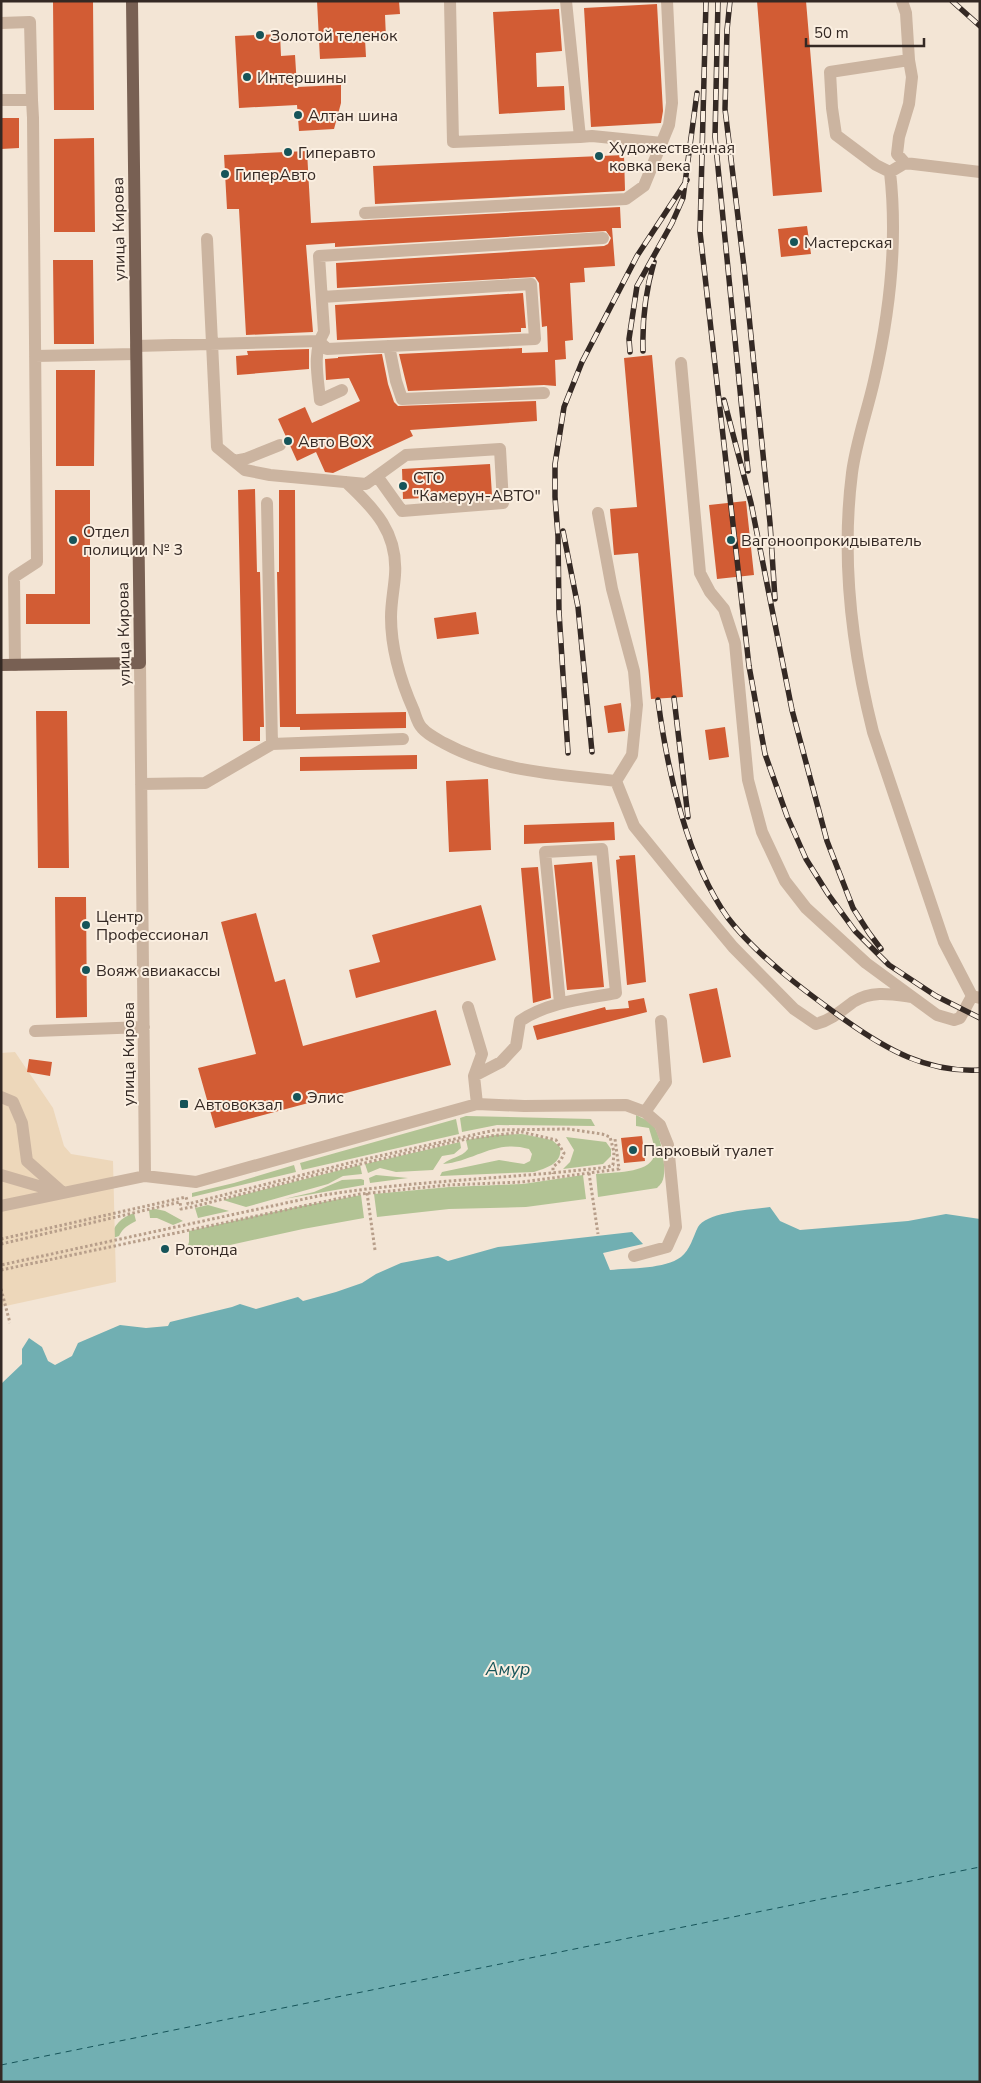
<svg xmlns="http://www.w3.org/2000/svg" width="981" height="2083" viewBox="0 0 981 2083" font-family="'Nunito Sans',sans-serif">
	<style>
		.green { fill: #b2c394 }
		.plaza { fill: #edd7ba }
		.water { fill: #71afb2 }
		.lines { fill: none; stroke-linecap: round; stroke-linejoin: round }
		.ferry { stroke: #165459; stroke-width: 1; stroke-dasharray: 6 5; stroke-linecap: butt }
		.building { fill: #d25c34 }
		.path { stroke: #b79e8a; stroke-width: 3; stroke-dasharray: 2.5 2.5; stroke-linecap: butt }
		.minor { stroke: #cbb4a0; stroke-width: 12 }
		.major { stroke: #786053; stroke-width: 12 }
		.rail-casing { stroke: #342924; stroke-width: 5.5 }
		.rail { stroke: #fbefe1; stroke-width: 4; stroke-dasharray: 11; stroke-linecap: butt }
		.poi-dot { fill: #165459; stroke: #fbefe1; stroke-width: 2 }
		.labels { text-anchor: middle; stroke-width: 4; stroke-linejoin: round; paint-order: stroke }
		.poi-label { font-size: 16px; fill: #342924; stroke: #fbefe1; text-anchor: start }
		.street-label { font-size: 16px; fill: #342924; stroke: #fbefe1 }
		.water-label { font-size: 18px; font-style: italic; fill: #165459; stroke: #fbefe1 }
	</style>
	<rect width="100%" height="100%" fill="#f3e5d5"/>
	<path class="green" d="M636,1115C642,1118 648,1120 653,1125C661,1135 668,1171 662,1182C662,1183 657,1188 657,1188L598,1197L596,1174C611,1172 649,1174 654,1156C656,1148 651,1136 649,1128L636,1126Z
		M466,1116L591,1119L595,1126L497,1125L462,1132L460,1118Z
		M456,1119L459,1134L302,1170L300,1163Z
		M522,1134L552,1140L560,1147C563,1163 547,1168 534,1172L440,1176L442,1172L499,1160L524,1164L530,1161L532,1154L529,1149C495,1139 475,1161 443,1164C451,1157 461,1158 468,1149L466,1140L496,1135Z
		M566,1137L606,1142L611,1149V1156L603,1164L563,1169L570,1162L574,1150Z
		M460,1142L461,1148L454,1154L442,1156L433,1170L396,1172L380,1168L368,1173L365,1164Z
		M294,1165L296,1172L192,1197V1193L234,1183Z
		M360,1165L362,1174L343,1176L328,1184L246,1207L223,1200Z
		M376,1175L408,1178L370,1183L369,1178Z
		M583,1175L586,1199L526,1207L449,1209L377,1217L374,1194L449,1187L523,1184Z
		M361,1179L364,1180V1185L284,1199L314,1192L342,1180Z
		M361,1195L364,1218L303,1229L185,1255L189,1242V1231L297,1207Z
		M208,1205L229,1211L198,1218L195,1208Z
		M156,1209L165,1211L183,1221L173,1225L157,1218H150L149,1210Z
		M134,1213L136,1221C128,1225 123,1228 119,1236L110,1239C114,1225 120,1218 134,1213Z"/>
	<path class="plaza" d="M15,1052L53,1108L64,1146L71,1154L113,1161L116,1282L1,1307V1053Z"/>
	<path class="water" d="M770,1207L780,1221L800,1230L908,1221L946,1214L980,1219V2082H1V1384L22,1364V1349L29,1338L42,1347L48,1361L55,1365L72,1356L78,1343L120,1325L146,1328L168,1326L170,1322L232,1307L240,1304L256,1309L298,1297L303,1301L336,1292L362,1283L376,1274L401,1263L438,1256L448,1261L498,1247L632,1232L643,1244L603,1253L610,1270C631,1268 665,1269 681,1257C690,1250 693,1237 698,1227C706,1212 754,1209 770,1207Z"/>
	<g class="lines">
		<path class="ferry" d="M1,2065L980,1867"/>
	</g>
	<path class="building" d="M53,1H93L94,110H54Z
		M317,1H399L400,14L385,15L386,38L365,39L366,57L320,59Z
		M757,1H806L822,192L773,196Z
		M657,4L663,111L661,123L591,127L584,8Z
		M559,9L562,51L536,53L537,87L564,86L565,110L499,114L493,12Z
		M280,34L281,56L295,55L297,87L341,85V103L334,129L299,131L297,105L239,108L235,36Z
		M1,118H19V148L1,149Z
		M94,138L95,232H54V139Z
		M307,151L311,223L620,207L621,228H612L615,266L584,268L585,282L570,283L573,340L565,341L566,359L555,360L556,386L544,385L408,391L399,354L522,348V353L548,352L547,326L542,327L539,283L535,277L337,288L336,263L604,246L608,244L611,238L606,231L335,247V243L306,245L313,332L246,335L239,209H227L224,155Z
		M624,155L625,190L624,191L375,204L373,166Z
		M807,226L811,254L781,257L778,229Z
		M53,260H93L94,344H54Z
		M523,293L526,328H521V332L337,340L335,305Z
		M309,349V369L237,375L236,356L248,355L247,351Z
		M382,354L388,384L394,402L398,406L536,401L537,421L410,430L413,436L333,473L325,472L316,452L297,461L278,419L305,407L312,423L360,401L349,378L326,380L325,359L338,358V357Z
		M652,355L683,697L651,699L638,553L614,555L610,509L637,507L624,358Z
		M56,370H95L94,466H56Z
		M490,464L492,495L403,499L402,469Z
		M255,489L257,572H260L264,727H260V741H243L238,490Z
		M55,490H90V624H26V594H55Z
		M279,490H295L296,714L406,712V728L300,730V727H280L277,572H279Z
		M746,501L754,575L717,579L709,505Z
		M476,612L479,634L437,639L434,618Z
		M621,703L625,731L608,733L604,706Z
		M36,711H67L69,868H38Z
		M725,727L729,757L709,760L705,730Z
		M417,755V769L300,771V757Z
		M488,779L491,850L449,852L446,781Z
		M614,822L615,840L524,844V825Z
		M635,855L646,982L627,985L616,860L620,859L619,856Z
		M592,862L604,987L567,990L554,865Z
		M538,867L551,998L533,1003L521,868Z
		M55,897H86L87,1017L56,1018Z
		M481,905L496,960L356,998L349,970L380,962L372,935Z
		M256,913L275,982L285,979L303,1046L436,1010L451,1065L215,1128L198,1068L256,1054L221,922Z
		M717,988L731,1057L703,1063L689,994Z
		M644,998L647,1012L537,1040L533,1026L605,1007L606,1010L629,1008L628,1001Z
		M29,1059L52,1062L50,1076L27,1072Z
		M642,1136L645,1161L624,1163L621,1138Z"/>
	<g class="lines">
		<path class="path" d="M589,1173L598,1234
			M367,1193L375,1250
			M1,1239L186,1197L188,1204L357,1161L495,1130L568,1129L602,1134L610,1137L614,1152L613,1165L608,1167C511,1179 414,1180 318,1196L1,1265
			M1,1244L180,1202L181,1209L192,1207L327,1172L466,1139L522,1132L556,1140L564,1153L561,1160L553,1167V1174
			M1,1270L360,1194L448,1185L522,1182L619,1169L615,1139
			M1,1289L10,1323"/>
		<path class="minor" d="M450,1L453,142L580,137L566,1
			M902,1L906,13L909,60L912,77L909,104L899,137L897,154L905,163L980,172
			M1,23L30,22L32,100
			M1,100H32L33,118L37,562L14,577L15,665
			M580,137L592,136L662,143
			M905,163L890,172C898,243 890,312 874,381C867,412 856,442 852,473C841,559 852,649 873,732L944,942L972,996
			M890,172L876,165L836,135L832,108L830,72L909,60
			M365,213L626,199L644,186L669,125L672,103L667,1
			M207,239L217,447L245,470L270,475L366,484L406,455L500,449L503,503L402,511L377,476
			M136,346L319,341L327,349L535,339L531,284L322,297
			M389,346L396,381L402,399L544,393
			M35,356L136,354
			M681,363L700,573L710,592L724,609L735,643L748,780L762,832L785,881L806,908L866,963L937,1015L954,1020L960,1018L972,996L980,998
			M342,390L320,400C318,377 312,352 324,332L319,256L603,238
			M234,461L245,459L280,445
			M346,482C375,509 398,533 395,575C394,589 391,603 391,617C391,649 401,682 414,711C416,717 418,724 422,728C428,735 437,739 444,743C497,772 558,774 616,781L634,826L694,900L733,947L794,1009L816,1024C831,1020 841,1011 853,1002C872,990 891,994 912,997
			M598,513L612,589L634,671L637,705L632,755L616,781
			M140,663L145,1176
			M272,744L403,739
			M141,784L205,783L272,744L267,503
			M468,1007L482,1054L474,1076L477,1104
			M35,1031L144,1027
			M474,1076L501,1062L516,1046L520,1021C548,1002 583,999 616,993L602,849L545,852L560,1003
			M1,1097L13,1102L22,1123L27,1161L62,1192
			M645,1112L666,1082L661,1021
			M1,1175L59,1192
			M1,1206L145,1176L196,1182L477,1104L524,1106L626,1105L645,1112L660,1125L668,1145L676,1227L667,1247L634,1256"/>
		<path class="major" d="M1,665L140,663L132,1"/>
		<g class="rail-casing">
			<path id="rail" d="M706,1L700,232L749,666L765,754L787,816L806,859L828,894L855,931L889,965L936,996L980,1018
				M718,1L715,137L748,471
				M730,1L727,30L725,109L744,267L770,523L775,599
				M952,1L980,26
				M643,351C642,319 645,293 654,262
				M630,352L629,339L637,286L672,223L683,198L697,93
				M724,400L751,503L792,710L827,841L853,908L869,933L881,949
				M563,531L578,607L592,752
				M674,698L688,817
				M658,700C667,769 687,861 728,918C757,956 806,992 845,1020C886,1049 927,1073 980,1070
				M568,753L559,612L558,536L555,497V464L564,407L582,362L637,256L687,180"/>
		</g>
		<use href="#rail" class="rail"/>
	</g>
	<g class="poi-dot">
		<circle cx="260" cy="35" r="5"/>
		<circle cx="247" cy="77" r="5"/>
		<circle cx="298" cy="115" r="5"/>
		<circle cx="288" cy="152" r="5"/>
		<circle cx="599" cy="156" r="5"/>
		<circle cx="225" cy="174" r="5"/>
		<circle cx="794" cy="242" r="5"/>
		<circle cx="288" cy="441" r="5"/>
		<circle cx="403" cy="486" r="5"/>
		<circle cx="73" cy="540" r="5"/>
		<circle cx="731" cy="540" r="5"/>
		<circle cx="86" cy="925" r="5"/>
		<circle cx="86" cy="970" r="5"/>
		<circle cx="297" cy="1097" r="5"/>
		<rect x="179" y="1099" width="10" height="10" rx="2.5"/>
		<circle cx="633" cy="1150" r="5"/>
		<circle cx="165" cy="1249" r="5"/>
	</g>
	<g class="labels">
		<g class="poi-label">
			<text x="270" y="41">Золотой теленок</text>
			<text x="257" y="83">Интершины</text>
			<text x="308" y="121">Алтан шина</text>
			<text x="609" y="153">Художественная<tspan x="609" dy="18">ковка века</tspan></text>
			<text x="298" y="158">Гиперавто</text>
			<text x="235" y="180">ГиперАвто</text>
			<text x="804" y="248">Мастерская</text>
			<text x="298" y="447">Авто BOX</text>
			<text x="413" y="483">СТО<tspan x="413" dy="18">"Камерун-АВТО"</tspan></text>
			<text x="83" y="537">Отдел<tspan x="83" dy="18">полиции № 3</tspan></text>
			<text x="741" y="546">Вагоноопрокидыватель</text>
			<text x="96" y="922">Центр<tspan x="96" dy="18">Профессионал</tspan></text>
			<text x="96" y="976">Вояж авиакассы</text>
			<text x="307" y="1103">Элис</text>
			<text x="194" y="1110">Автовокзал</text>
			<text x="643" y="1156">Парковый туалет</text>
			<text x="175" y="1255">Ротонда</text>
		</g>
		<g class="street-label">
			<text transform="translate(118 229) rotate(-91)" y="6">улица Кирова</text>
			<text transform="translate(123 634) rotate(-91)" y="6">улица Кирова</text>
			<text transform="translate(128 1054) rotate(-90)" y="6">улица Кирова</text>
		</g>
		<g class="water-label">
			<text x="508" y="1675">Амур</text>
		</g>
	</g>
	<rect width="981" height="2083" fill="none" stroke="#342924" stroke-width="5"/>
	<path d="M806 38v8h118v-8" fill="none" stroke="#342924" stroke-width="2.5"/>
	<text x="814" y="38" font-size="15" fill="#342924" stroke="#fbefe1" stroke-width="4" paint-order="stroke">50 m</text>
</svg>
